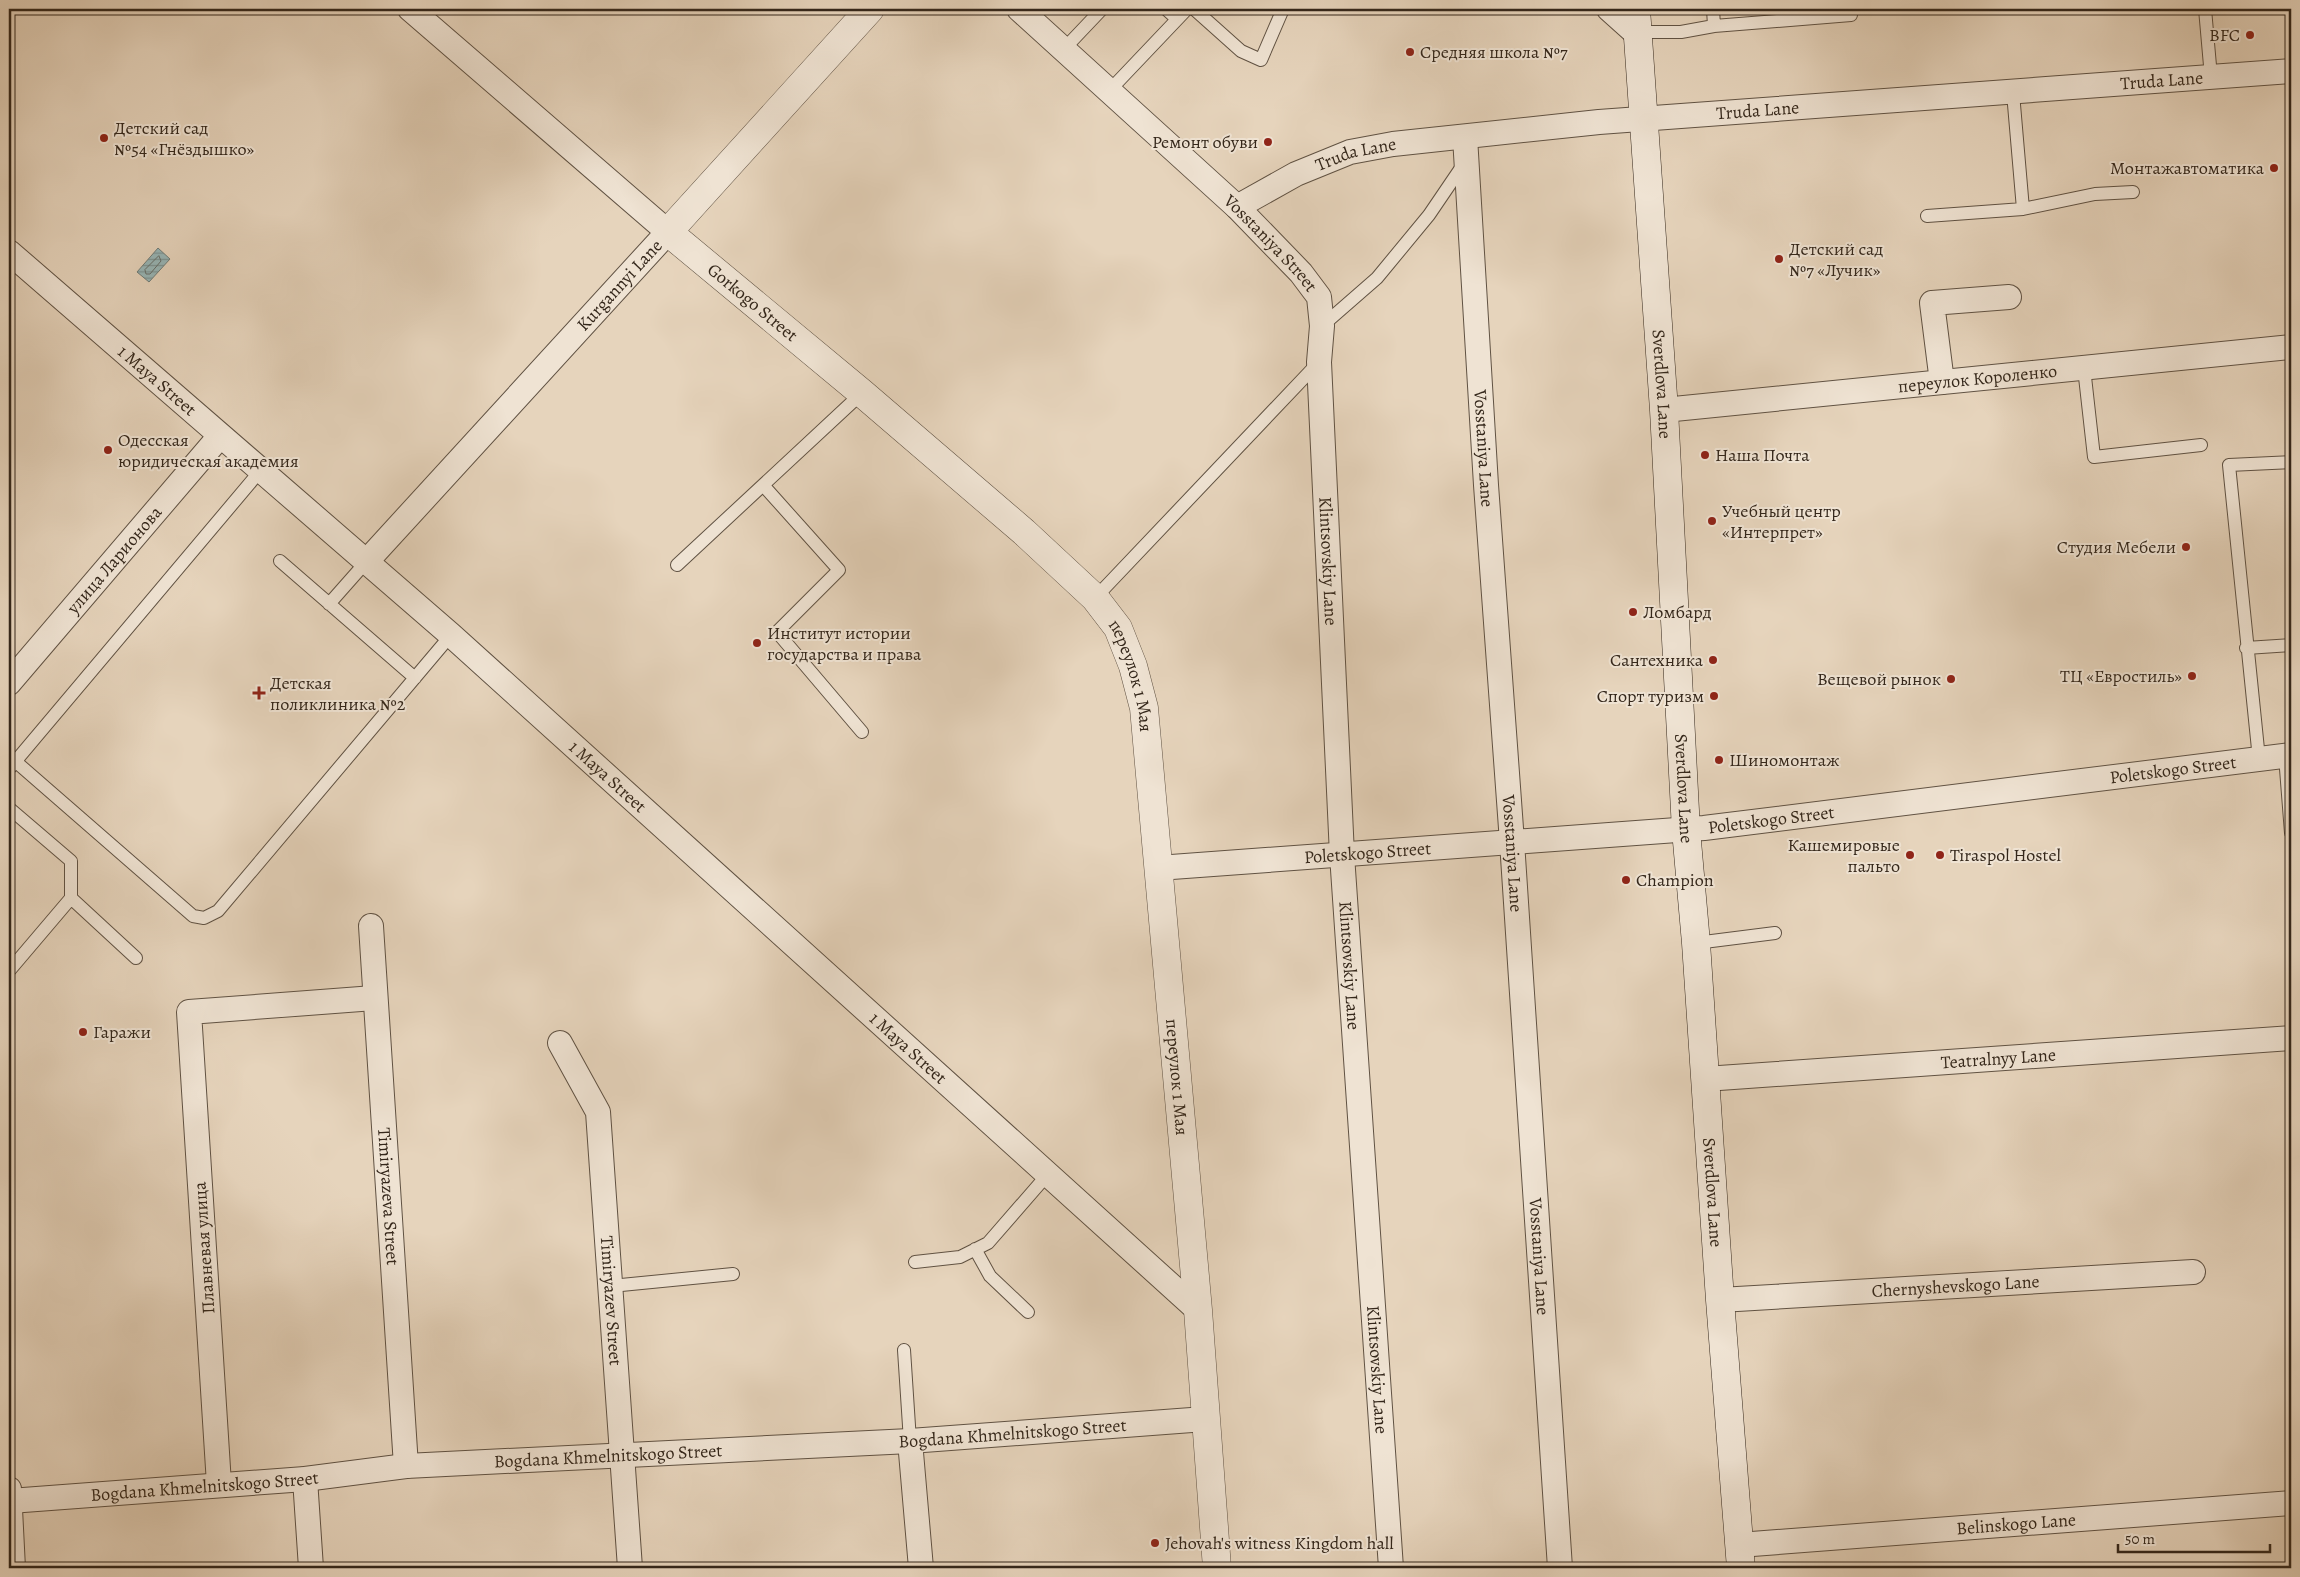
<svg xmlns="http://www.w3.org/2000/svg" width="2300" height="1577" viewBox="0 0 2300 1577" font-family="Alegreya,serif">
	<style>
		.water { fill: url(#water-rules); stroke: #707d79 }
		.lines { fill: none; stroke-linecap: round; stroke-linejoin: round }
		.shore { stroke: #666f6a; stroke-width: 1 }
		.service-casing { stroke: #605243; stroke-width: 14 }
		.minor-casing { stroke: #605243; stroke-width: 26 }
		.tertiary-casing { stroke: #605243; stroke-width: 29 }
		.secondary-casing { stroke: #34271b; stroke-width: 29 }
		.service { stroke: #efe3d3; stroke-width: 12 }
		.minor { stroke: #efe3d3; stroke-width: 24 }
		.tertiary { stroke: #efe3d3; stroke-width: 28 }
		.secondary { stroke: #efe3d3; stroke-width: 28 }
		.poi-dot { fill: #8f2418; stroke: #efe3d3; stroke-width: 2 }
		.labels { text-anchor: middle; stroke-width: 4; stroke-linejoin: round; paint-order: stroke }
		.poi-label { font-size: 18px; fill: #34271b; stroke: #efe3d3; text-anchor: start }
		.street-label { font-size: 18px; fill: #34271b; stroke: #efe3d3 }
	</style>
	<defs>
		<pattern id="water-rules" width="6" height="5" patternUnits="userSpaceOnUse" patternTransform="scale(1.25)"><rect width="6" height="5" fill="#98b7b8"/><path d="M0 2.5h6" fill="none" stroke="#7d9595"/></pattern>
	</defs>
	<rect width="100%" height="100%" fill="#e6d4bc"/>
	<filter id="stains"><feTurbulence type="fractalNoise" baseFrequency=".004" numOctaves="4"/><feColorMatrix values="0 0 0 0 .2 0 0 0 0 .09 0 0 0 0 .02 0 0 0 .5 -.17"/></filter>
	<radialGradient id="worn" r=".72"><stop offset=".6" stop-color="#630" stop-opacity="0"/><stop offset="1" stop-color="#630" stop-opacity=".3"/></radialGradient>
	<path class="water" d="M158,248L170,259L149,282L137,272Z"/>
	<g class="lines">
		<path class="shore" d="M159,256L161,261L150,274H146L145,270Z"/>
		<g class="service-casing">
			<path id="service" d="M1166,9L1177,19
				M1194,9L1241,51L1261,60L1283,9
				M1713,9L1714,26
				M2205,9L2211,77
				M1637,32H1681L1714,26L1851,15L1850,9
				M1065,48L1102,9
				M1110,90L1187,9
				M2013,93L2023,209
				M1927,216L2023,209L2095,194L2133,192
				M1322,326L1377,278L1429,215L1465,162
				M2084,368L2094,457L2201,445
				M763,485L839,570L777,632L862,732
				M280,561L415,678
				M677,565L862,393
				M1095,598L1319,362
				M329,604L367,561
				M2246,648L2291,645
				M2285,756L2291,833
				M2259,759L2229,465L2291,462
				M15,761L193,916L204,918L218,911L451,635
				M9,769L261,470
				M9,808L71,861V898L9,971
				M71,898L136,958
				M1696,943L1775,933
				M975,1249L990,1276L1028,1312
				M915,1262L960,1257L988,1243L1048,1174
				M611,1286L733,1274
				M904,1350L910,1441"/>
		</g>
		<g class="minor-casing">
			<g id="minor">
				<path id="s1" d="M1019,9L1237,207L1301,273L1319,297L1322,326L1319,362L1342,855L1391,1568"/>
				<path d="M1609,9L1638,35"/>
				<path id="s2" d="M1465,137L1486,485L1512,842L1560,1568"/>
				<path id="s3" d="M1237,207L1296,174L1350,152L1393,144L1599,122L2291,71"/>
				<path id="s4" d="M9,252L451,635L1198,1310"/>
				<path d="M1942,382L1932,303L2009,297"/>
				<path id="s5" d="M1664,410L2291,347"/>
				<path id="s6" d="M367,561L668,232L410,9"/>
				<path id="s7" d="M9,683L220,436"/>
				<path id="s8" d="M1158,868L1704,828L2291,755"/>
				<path id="s9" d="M371,926L406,1466"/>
				<path id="s10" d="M560,1043L598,1112L630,1568"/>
				<path id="s11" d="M1705,1079L2291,1038"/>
				<path id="s12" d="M1720,1300L2193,1272"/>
				<path d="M910,1441L921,1568"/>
				<path d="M305,1479L311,1568"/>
				<path d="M219,1484L189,1012L374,998"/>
				<path d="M9,1489L13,1568"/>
				<path id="s13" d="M10,1501L305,1479L406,1466L910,1441L1205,1419"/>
				<path id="s14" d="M1739,1545L2291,1503"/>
			</g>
		</g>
		<g class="tertiary-casing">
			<g id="tertiary">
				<path id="s15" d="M870,9L668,232L862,393L1024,532L1095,598L1118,628L1133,666L1144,708L1198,1310L1217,1568"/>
			</g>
		</g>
		<g class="secondary-casing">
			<g id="secondary">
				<path id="s16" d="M1636,9L1664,410L1686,830L1696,943L1720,1300L1741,1568"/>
			</g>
		</g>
		<use href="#service" class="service"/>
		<use href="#minor" class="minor"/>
		<use href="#tertiary" class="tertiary"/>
		<use href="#secondary" class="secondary"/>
	</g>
	<g class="poi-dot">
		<circle cx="2250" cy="35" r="5"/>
		<circle cx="1410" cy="52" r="5"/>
		<circle cx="104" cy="138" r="5"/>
		<circle cx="1268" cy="142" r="5"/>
		<circle cx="2274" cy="168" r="5"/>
		<circle cx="1779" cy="259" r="5"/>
		<circle cx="108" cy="450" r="5"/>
		<circle cx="1705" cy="455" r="5"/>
		<circle cx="1712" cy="521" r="5"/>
		<circle cx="2186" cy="547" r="5"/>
		<circle cx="1633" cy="612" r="5"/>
		<circle cx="757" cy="643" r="5"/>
		<circle cx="1713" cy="660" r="5"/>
		<circle cx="2192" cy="676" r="5"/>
		<circle cx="1951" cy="679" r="5"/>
		<path d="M256.5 685.5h5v5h5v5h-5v5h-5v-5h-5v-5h5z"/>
		<circle cx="1714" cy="696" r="5"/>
		<circle cx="1719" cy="760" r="5"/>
		<circle cx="1910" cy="855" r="5"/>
		<circle cx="1940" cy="855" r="5"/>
		<circle cx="1626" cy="880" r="5"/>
		<circle cx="83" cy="1032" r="5"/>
		<circle cx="1155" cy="1543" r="5"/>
	</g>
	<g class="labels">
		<g class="poi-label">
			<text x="2240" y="41" text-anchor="end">BFC</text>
			<text x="1420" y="58">Средняя школа №7</text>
			<text x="114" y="134">Детский сад<tspan x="114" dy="21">№54 «Гнёздышко»</tspan></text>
			<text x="1258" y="148" text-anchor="end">Ремонт обуви</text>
			<text x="2264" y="174" text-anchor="end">Монтажавтоматика</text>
			<text x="1789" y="255">Детский сад<tspan x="1789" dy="21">№7 «Лучик»</tspan></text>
			<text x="118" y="446">Одесская<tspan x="118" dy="21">юридическая академия</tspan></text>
			<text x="1715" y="461">Наша Почта</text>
			<text x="1722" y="517">Учебный центр<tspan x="1722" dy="21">«Интерпрет»</tspan></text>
			<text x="2176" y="553" text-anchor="end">Студия Мебели</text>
			<text x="1643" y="618">Ломбард</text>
			<text x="767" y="639">Институт истории<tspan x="767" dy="21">государства и права</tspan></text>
			<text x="1703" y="666" text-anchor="end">Сантехника</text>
			<text x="2182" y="682" text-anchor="end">ТЦ «Евростиль»</text>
			<text x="1941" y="685" text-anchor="end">Вещевой рынок</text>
			<text x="270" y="689">Детская<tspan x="270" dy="21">поликлиника №2</tspan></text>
			<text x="1704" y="702" text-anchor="end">Спорт туризм</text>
			<text x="1729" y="766">Шиномонтаж</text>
			<text x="1900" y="851" text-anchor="end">Кашемировые<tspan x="1900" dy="21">пальто</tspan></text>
			<text x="1950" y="861">Tiraspol Hostel</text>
			<text x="1636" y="886">Champion</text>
			<text x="93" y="1038">Гаражи</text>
			<text x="1165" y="1549">Jehovah's witness Kingdom hall</text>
		</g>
		<g class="street-label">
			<text dy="6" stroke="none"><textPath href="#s3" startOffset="941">Truda Lane</textPath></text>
			<text dy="6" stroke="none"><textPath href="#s3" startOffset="536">Truda Lane</textPath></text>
			<text dy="6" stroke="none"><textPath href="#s3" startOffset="131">Truda Lane</textPath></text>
			<text dy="6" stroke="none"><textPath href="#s1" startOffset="344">Vosstaniya Street</textPath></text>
			<text dy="6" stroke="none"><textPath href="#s6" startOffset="374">Kurgannyi Lane</textPath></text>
			<text dy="6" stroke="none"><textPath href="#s15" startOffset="411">Gorkogo Street</textPath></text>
			<text dy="6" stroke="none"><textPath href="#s5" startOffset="315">переулок Короленко</textPath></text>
			<text dy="6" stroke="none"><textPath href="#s4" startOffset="196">1 Maya Street</textPath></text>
			<text dy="6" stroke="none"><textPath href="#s16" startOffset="376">Sverdlova Lane</textPath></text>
			<text dy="6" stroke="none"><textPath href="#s2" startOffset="312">Vosstaniya Lane</textPath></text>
			<text dy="6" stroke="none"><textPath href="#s7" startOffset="162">улица Ларионова</textPath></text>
			<text dy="6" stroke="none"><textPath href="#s1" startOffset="681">Klintsovskiy Lane</textPath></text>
			<text dy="6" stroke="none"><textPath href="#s15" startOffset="951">переулок 1 Мая</textPath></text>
			<text dy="6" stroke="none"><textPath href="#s8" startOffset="1020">Poletskogo Street</textPath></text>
			<text dy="6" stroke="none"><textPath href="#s4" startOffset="796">1 Maya Street</textPath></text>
			<text dy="6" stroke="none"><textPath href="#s16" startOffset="781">Sverdlova Lane</textPath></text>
			<text dy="6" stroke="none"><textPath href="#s8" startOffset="615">Poletskogo Street</textPath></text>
			<text dy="6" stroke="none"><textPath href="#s8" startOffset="210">Poletskogo Street</textPath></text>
			<text dy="6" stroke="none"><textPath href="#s2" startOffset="718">Vosstaniya Lane</textPath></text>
			<text dy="6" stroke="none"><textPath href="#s1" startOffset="1086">Klintsovskiy Lane</textPath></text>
			<text dy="6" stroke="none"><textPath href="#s4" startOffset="1201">1 Maya Street</textPath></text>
			<text dy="6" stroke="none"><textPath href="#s11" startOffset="294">Teatralnyy Lane</textPath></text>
			<text dy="6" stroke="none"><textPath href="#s15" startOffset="1356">переулок 1 Мая</textPath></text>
			<text dy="6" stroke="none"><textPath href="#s16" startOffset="1186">Sverdlova Lane</textPath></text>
			<text dy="6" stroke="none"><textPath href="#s9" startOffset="271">Timiryazeva Street</textPath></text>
			<text transform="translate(204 1248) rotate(-94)" y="6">Плавневая улица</text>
			<text dy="6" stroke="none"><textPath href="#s2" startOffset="1122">Vosstaniya Lane</textPath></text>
			<text dy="6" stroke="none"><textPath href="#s12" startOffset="236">Chernyshevskogo Lane</textPath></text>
			<text dy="6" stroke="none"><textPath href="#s10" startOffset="268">Timiryazev Street</textPath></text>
			<text dy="6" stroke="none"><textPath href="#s1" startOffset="1491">Klintsovskiy Lane</textPath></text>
			<text dy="6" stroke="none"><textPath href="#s13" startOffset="1005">Bogdana Khmelnitskogo Street</textPath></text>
			<text dy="6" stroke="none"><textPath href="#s13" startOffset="600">Bogdana Khmelnitskogo Street</textPath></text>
			<text dy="6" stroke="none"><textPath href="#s13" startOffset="195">Bogdana Khmelnitskogo Street</textPath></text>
			<text dy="6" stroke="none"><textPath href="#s14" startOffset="278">Belinskogo Lane</textPath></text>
		</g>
	</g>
	<rect width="2300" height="1577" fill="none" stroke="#e6d4bc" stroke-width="30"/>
	<rect x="10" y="10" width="2280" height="1557" fill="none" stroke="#34271b" stroke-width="2.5"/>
	<rect x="15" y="15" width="2270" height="1547" fill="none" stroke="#34271b"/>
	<path d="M2118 1544v8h152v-8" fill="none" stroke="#34271b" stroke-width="2.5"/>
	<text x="2125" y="1544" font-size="15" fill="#34271b" stroke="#efe3d3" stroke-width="4" paint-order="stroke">50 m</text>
	<rect width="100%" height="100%" filter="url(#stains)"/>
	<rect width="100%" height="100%" fill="url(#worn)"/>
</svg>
